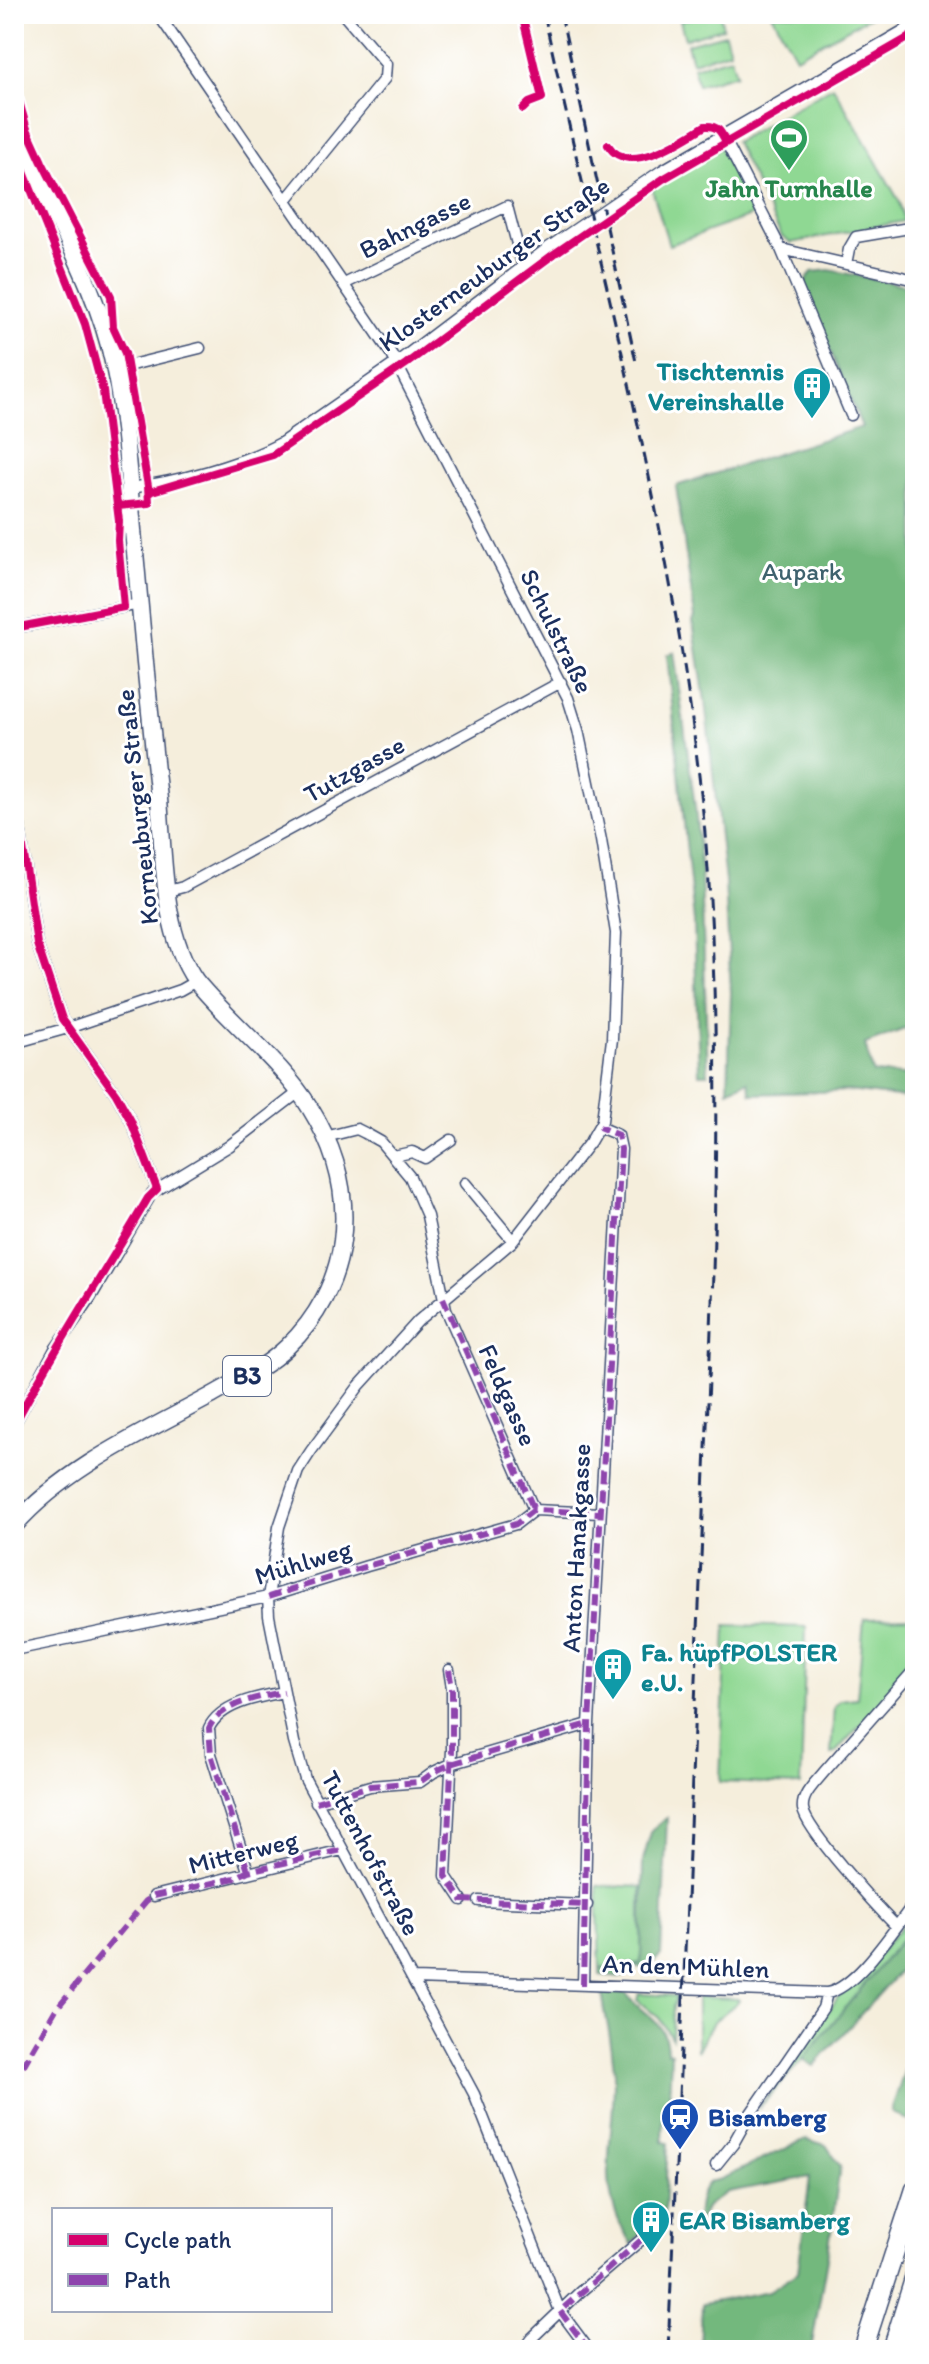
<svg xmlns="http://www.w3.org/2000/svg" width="929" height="2364" viewBox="0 0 929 2364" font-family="Itim,sans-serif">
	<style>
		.green { fill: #8fd893; stroke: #558478; stroke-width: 2 }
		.forest { fill: #73b87d; stroke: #47746e; stroke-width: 2 }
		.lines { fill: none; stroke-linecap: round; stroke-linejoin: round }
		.street-casing { stroke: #3c4c71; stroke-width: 13 }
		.primary-casing { stroke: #3c4c71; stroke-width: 19 }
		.highway-casing { stroke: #3c4c71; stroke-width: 21 }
		.street { stroke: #fff; stroke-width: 10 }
		.primary { stroke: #fff; stroke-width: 16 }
		.highway { stroke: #fff; stroke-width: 18 }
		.rail { stroke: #1b2f5e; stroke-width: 3; stroke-dasharray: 12 6; stroke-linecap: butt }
		.quiet { stroke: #8e44ad; stroke-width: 6; stroke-dasharray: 12 6; stroke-linecap: butt }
		.cycleway-casing { stroke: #fff; stroke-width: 13 }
		.cycleway { stroke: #d6006c; stroke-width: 8 }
		.labels { text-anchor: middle; stroke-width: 6; stroke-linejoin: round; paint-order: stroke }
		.shield { fill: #fff; stroke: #5f6d8e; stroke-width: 2 }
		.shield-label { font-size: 24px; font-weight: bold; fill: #1b2f5e }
		.leisure-label { font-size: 26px; font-weight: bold; fill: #27864d; stroke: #fff }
		.street-label { font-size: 26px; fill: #1b2f5e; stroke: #fff }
		.culture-label { font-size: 26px; font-weight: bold; fill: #0d838f; stroke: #fff; text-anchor: start }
		.park-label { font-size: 26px; fill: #3e626e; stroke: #fff }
		.transit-label { font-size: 26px; font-weight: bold; fill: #164399; stroke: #fff; text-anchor: start }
	</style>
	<rect width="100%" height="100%" fill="#fff"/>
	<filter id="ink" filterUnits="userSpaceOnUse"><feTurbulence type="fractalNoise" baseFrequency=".0125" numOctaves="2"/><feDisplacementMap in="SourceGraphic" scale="16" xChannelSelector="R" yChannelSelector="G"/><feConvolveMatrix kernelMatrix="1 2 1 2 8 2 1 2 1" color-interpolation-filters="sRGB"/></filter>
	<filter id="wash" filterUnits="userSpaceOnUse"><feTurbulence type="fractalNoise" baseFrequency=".006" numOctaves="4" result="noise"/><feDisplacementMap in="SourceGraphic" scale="32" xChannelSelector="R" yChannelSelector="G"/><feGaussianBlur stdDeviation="1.8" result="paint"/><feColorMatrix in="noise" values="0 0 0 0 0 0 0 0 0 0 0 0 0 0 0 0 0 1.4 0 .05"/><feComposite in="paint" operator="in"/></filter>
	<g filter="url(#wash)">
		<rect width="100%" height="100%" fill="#f5eedc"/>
		<path class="green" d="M706,14H720L723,28L685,39L680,21Z
			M772,14H875L796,57Z
			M725,34L730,51L692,62L687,44Z
			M731,57L736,74L698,85L693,67Z
			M833,86L899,201L904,221L791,243L782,237L735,142Z
			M720,147L754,215L669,245L652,189Z
			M915,1618V1664L835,1753L831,1754L834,1706L840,1700L857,1698L864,1619Z
			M726,1625L806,1627L801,1785L720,1782Z
			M597,1885L641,1887V1963L600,1969Z
			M915,1910V1923L803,2059L758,2109L839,1996L850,1988Z
			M639,1994L676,1996L673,2007L672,2038L659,2018L637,2000Z
			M697,1997L738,1999L739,2001L713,2022L697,2051Z"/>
		<path class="forest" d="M829,270L915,287V1025L865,1044L873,1073L915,1076V1099L849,1091L751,1094L748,1081L728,1090L731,993L725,882L705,701L693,622L695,617L676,486L862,427L803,285L812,272Z
			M674,652L695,806L701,872L708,1074H699L694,922L667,655Z
			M667,1818L661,1955L644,1970L638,1966L623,1977L600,1975V1969L641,1963L643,1860L652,1829Z
			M915,1923V1953L907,1963L814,2066L803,2059Z
			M602,1992L626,1993C642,2017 667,2018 667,2052L671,2053L669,2108L664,2109L663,2142L668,2143L664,2213L644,2216L640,2234L632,2244C593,2189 615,2139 614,2077C614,2048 606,2021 602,1992Z
			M915,2040V2125L891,2111Z
			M806,2139L826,2145L840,2166L829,2247L811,2350H700L702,2304L769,2291L798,2272L810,2177L727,2192L707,2206L697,2227C697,2215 698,2191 709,2182C710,2181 720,2180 721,2179Z"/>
	</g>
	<g filter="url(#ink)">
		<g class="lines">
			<g class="street-casing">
				<path id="street" d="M158,14L392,355L568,698L578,730L601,840L616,933L612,1039L602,1121L590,1142L513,1241L418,1321L359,1386L311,1451L298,1471L279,1527L268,1597L269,1616L294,1742L305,1779L474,2094L560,2311L589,2350
					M14,15L16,14
					M722,134L781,249L851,415
					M286,200L385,78L386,64L343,14
					M781,249L915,280
					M846,264L849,249L856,237L915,227
					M344,284L507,206L523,267
					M115,369L200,348
					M130,488C175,482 241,465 281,443L396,363L548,248L661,171L915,24
					M14,628L140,604
					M14,786L37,944L62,1019L116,1094L131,1121L157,1189
					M168,891L183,887L561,682
					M14,1043L68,1028L180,990L196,981
					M325,1137L357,1129L365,1133L381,1142L410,1177L427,1216L446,1309L534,1510
					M394,1156L412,1152L425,1158L451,1140
					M465,1183L513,1241
					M14,1425L54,1351L91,1297L152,1193L229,1146L299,1092
					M14,1650L268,1597L367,1566L516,1524L534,1510L600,1513
					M449,1670L452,1688V1750L446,1876L462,1900
					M316,1802L370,1786L420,1782L434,1772L451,1764L589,1724
					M248,1871L211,1754L209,1728C221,1703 259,1697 284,1692
					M154,1896L342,1850
					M479,1901L587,1905
					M896,1926C878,1908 806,1830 803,1809C801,1795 816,1782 824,1772L915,1669
					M414,1979L827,1993C858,1987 895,1927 915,1902
					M583,1985L589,1724L621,1149L618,1135L599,1127
					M716,2165L733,2144L747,2119L815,2020L823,2008L827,1993
					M523,2350L531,2339L580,2292L648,2234L655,2233"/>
			</g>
			<g class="primary-casing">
				<path id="primary" d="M14,120C45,205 95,276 114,366C127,427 129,490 135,552C142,635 150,717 159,799C164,856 162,933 196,981C231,1024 281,1061 310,1108C335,1148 348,1193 342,1241C337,1281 317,1319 287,1347C265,1368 237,1381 211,1396C143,1433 66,1467 14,1526"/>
			</g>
			<g class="highway-casing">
				<path id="highway" d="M863,2350L915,2189
					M892,2350L915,2276"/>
			</g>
			<use href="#street" class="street"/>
			<use href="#primary" class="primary"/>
			<use href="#highway" class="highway"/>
			<path class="rail" d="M544,14C607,303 689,588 709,884C724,1109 711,1334 701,1558C690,1822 680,2086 668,2350
				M561,14L636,362"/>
			<path class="quiet" d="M443,1298L534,1510
				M268,1597L367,1566L516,1524L534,1510L600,1513
				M449,1670L452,1688V1750L446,1876L462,1900L587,1905
				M316,1802L370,1786L420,1782L434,1772L451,1764L589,1724
				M248,1871L211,1754L209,1728C221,1703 259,1697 284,1692
				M583,1985L589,1724L621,1149L618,1135L599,1127
				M14,2082L56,2009L146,1901L154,1896L235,1878L248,1871L342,1850
				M589,2350L560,2311L648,2234L655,2233"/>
			<g class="cycleway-casing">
				<path id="cycleway" d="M522,14L542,98L529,103L523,109
					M14,84L27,129L42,162L111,296L113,327L125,353L148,486L149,503L118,506
					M608,145C628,178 684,139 705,126C718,125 721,132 726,142
					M14,147L85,324L103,391L119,521L118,541L124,607L14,628
					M149,492L273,455L406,364L554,254L663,179L915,34
					M14,786L37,944L62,1019L116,1094L131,1121L157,1189L148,1198C104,1274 55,1347 14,1425"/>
			</g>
			<use href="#cycleway" class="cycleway"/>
		</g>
	</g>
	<defs>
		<g id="stadium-pin" transform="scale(2)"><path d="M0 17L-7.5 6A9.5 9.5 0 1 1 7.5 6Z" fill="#2e9e5b" stroke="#fff"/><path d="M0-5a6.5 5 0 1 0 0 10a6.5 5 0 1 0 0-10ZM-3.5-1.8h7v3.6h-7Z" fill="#fff"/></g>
		<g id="building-pin" transform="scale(2)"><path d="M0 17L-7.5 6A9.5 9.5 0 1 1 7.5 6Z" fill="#0f9aa8" stroke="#fff"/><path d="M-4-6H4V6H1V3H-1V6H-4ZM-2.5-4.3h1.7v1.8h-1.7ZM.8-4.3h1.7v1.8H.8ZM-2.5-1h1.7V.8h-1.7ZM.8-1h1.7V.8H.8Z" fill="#fff"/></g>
		<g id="station-pin" transform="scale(2)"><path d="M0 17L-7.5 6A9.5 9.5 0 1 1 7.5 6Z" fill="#1a4fb4" stroke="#fff"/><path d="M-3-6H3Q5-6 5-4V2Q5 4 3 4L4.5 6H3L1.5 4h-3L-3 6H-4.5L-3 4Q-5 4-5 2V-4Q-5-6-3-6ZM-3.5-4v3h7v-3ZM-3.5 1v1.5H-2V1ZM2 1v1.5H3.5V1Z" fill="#fff"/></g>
	</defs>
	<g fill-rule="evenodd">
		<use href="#stadium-pin" x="789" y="138"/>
		<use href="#building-pin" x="812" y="386"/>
		<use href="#building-pin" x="613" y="1667"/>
		<use href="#station-pin" x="680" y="2117"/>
		<use href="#building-pin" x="651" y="2220"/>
	</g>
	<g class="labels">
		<rect class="shield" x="223" y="1356" width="48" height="40" rx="6"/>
		<g class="shield-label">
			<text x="247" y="1384">B3</text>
		</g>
		<g class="leisure-label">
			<text x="789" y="197">Jahn Turnhalle</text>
		</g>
		<g class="street-label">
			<text transform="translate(415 225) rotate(-26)" y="9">Bahngasse</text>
			<text transform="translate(494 264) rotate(-36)" y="9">Klosterneuburger Straße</text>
			<text transform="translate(557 631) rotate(64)" y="9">Schulstraße</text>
			<text transform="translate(354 769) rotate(-29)" y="9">Tutzgasse</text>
			<text transform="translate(137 807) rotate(-96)" y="9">Korneuburger Straße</text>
			<text transform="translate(508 1395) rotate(66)" y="9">Feldgasse</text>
			<text transform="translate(576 1548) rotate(-87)" y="9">Anton Hanakgasse</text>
			<text transform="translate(303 1562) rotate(-17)" y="9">Mühlweg</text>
			<text transform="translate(243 1852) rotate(-14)" y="9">Mitterweg</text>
			<text transform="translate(371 1853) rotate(62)" y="9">Tuttenhofstraße</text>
			<text transform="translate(686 1966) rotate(2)" y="9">An den Mühlen</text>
		</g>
		<g class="culture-label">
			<text x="784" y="380" text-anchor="end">Tischtennis<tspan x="784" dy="30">Vereinshalle</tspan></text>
			<text x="641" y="1661">Fa. hüpfPOLSTER<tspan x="641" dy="30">e.U.</tspan></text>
			<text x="679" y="2229">EAR Bisamberg</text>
		</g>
		<g class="park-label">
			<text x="802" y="580">Aupark</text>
		</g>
		<g class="transit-label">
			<text x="708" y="2126">Bisamberg</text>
		</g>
	</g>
	<rect width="929" height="2364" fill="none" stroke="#fff" stroke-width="48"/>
	<rect x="52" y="2208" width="280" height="104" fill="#ffffff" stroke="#a4acbf" stroke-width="2"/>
	<rect x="68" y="2234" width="40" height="12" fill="#d6006c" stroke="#a4acbf" stroke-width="2"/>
	<text x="124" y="2248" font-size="24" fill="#1b2f5e">Cycle path</text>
	<rect x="68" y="2274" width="40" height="12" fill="#8e44ad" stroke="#a4acbf" stroke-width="2"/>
	<text x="124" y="2288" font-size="24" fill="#1b2f5e">Path</text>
</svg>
